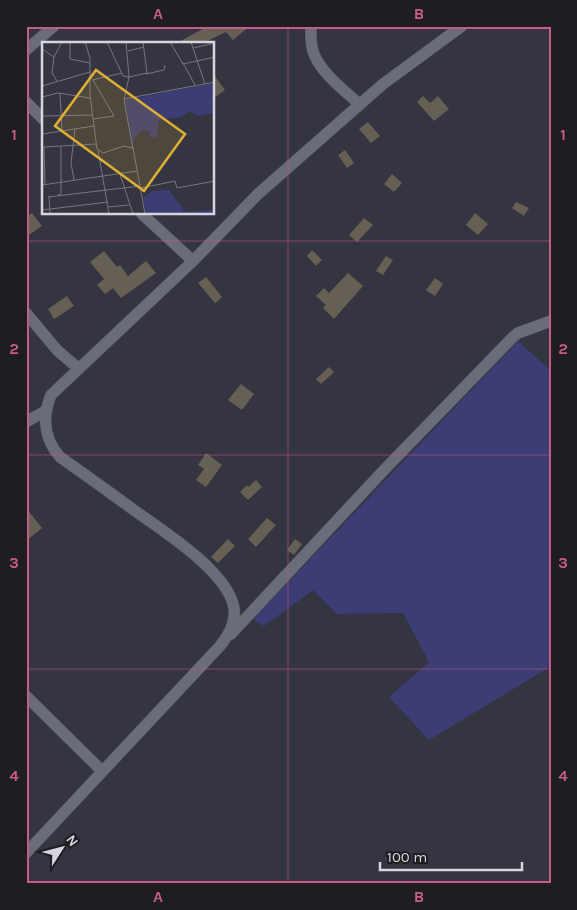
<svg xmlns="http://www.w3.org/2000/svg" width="577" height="910" viewBox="0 0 577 910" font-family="Karla,sans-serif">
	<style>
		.green { fill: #3b3d74 }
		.building { fill: #655f54 }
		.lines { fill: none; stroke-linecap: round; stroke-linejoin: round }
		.street-casing { stroke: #50515a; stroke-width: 12 }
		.street { stroke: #6b6c79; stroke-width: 11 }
		.grid { fill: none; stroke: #c95b89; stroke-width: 1; stroke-opacity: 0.55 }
		.inset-road { fill: none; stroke: #75767f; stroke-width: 1 }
		.view { fill: #e0b034; fill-opacity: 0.15; stroke: #e0b034; stroke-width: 2.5 }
		.inset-edge { fill: none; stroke: #d6d7de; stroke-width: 2.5 }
		.neatline { fill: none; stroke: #c95b89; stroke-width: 2 }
		.grid-label { font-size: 16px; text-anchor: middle; font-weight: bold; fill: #c95b89 }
	</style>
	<rect width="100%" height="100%" fill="#343540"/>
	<path class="green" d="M518,341L551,371V670L548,668L429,740L389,697L429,662L403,613L337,614L313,590L264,626L253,619Z"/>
	<path class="building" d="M208,26H250L233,40L226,32L201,44H175Z
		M214,75L225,90L214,98Z
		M423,96L430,103L438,96L449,109L434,121L417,102Z
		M368,122L380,136L371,143L359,129Z
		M345,150L354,163L347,168L338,155Z
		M392,174L402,183L394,192L384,184Z
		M516,202L529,208L524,216L512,208Z
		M32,213L42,226L26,237V217Z
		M475,213L488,224L478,235L466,225Z
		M364,218L373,225L357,242L349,235Z
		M312,250L322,260L316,266L307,256Z
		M104,251L117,267L120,265L128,276L146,261L156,273L121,298L113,288L105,294L97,285L104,279L90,262Z
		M386,256L393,260L383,275L376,271Z
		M348,273L363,286L334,319L323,308L326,305L316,296L324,288L329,293Z
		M206,277L222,297L215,303L198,283Z
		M435,278L443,284L435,296L426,290Z
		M67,296L74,306L54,319L48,309Z
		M329,367L334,372L321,384L316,379Z
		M241,384L254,394L242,410L228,400Z
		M206,453L222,465L206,487L196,480L204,469L198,465Z
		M256,480L262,487L248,500L240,492L247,485L248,487Z
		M26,508L42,528L26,541Z
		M267,518L276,525L256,547L248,539Z
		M228,539L235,546L218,563L211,557Z
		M295,539L302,544L294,555L287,550Z"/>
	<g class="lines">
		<g class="street-casing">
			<path id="street" d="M311,26C311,35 310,45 314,54C322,74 344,90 359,104
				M26,50L54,26
				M26,102L44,120
				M142,214L193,261
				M26,313L57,350L79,369
				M26,422L47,410
				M231,634L384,470L513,337L518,333L551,321
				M26,696L102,771
				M26,853L220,646C229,635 236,622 234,608C228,571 160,529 131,508C108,491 84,474 60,457C44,439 42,417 51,395L193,261L258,194L383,84L462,26"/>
		</g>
		<use href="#street" class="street"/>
	</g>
	<path class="grid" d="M288,26V884M26,241H551M26,455H551M26,669H551"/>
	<g transform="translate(42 42)">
		<rect width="172" height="172" fill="#343540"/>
		<path d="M172,41V71L157,74L147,69L139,75L117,78L115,95H108V89L101,88L93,95L91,103L83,58ZM127,148L143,170L172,168V172H104L101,155L110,149Z" fill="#3b3d74"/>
		<path class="inset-road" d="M28,0V17L48,21M43,0L48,16V53L55,107L61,111L82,104L91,106L103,172M65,0L81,34L87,35L105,31L101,0M84,0L87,35L82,58L91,107M128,0L141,22L173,15M149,0L163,42M151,6L173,1M0,7L12,15L20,0M86,9L102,5M12,15L10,31L15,39M141,21L153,43M104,32L122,28L123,23M50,38L80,31M51,38L72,74L51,77M0,44L48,30M18,51L20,89M0,55L16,51L48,56M82,57L173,40M0,74L50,73M0,92L52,84M56,108L67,172M78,132L91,172M32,138L29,121L33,87M3,142L2,105L54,102M0,143L95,129M99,146L133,139L135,146L173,139M16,153L19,152V105M7,154L8,172M6,155L98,144M66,165L87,163M0,168L66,160"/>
		<path class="view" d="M54,28L143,92L102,149L13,84Z"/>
		<rect width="172" height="172" class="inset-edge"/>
	</g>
	<rect width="577" height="910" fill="none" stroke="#1d1d22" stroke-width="55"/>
	<g transform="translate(62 848) rotate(54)" stroke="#1d1d22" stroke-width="4" paint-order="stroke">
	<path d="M0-4L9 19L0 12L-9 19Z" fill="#d6d7de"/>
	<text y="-8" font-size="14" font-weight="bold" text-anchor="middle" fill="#d6d7de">N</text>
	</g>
	<path d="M380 862v8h142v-8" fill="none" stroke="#d6d7de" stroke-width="2.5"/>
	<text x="387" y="862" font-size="15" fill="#d6d7de" stroke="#1d1d22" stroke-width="4" paint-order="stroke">100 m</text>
	<rect x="28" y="28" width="522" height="854" class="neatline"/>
	<g class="grid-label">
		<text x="158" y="19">A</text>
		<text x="419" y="19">B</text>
		<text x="14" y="140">1</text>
		<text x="563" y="140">1</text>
		<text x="14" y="354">2</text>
		<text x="563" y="354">2</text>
		<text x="14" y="568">3</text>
		<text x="563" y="568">3</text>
		<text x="14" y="781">4</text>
		<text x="563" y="781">4</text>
		<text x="158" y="902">A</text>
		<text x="419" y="902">B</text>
	</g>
</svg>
